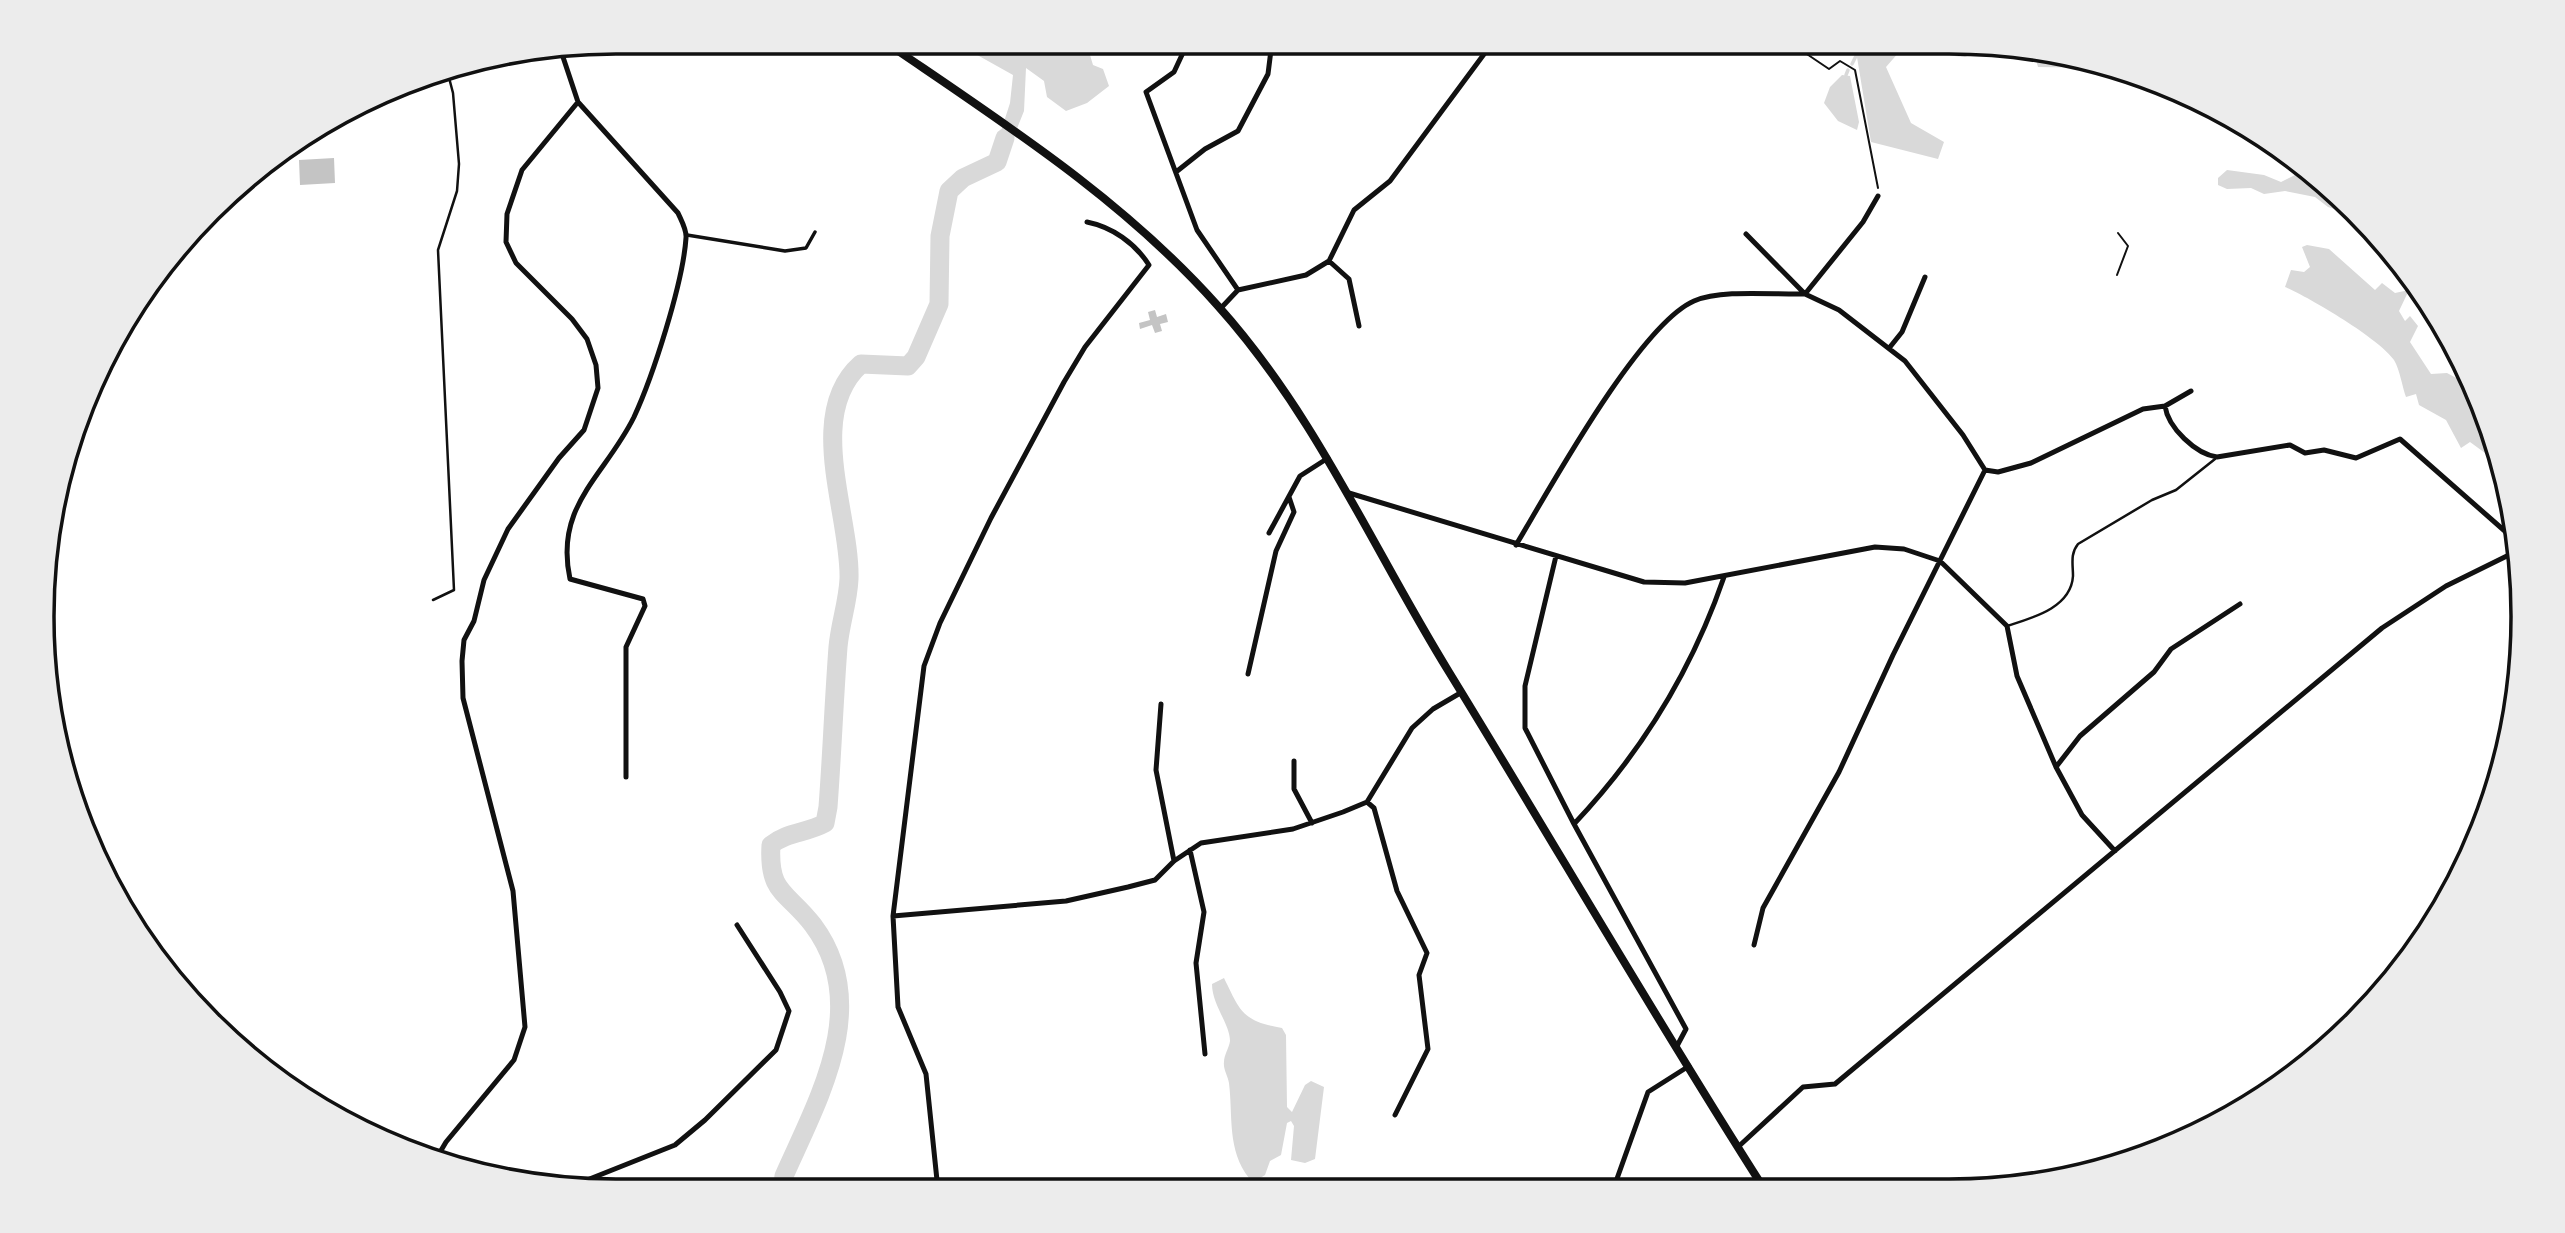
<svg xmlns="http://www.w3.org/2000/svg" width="2565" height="1233" viewBox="0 0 2565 1233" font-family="Overpass,sans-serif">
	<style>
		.water { fill: #d9d9d9 }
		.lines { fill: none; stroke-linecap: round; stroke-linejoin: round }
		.stream { stroke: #d9d9d9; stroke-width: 3.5 }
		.river { stroke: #d9d9d9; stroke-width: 19 }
		.building { fill: #c4c4c4 }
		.path { stroke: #111; stroke-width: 2 }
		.service { stroke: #111; stroke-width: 2.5 }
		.pedestrian { stroke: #111; stroke-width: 3.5 }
		.minor { stroke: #111; stroke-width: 5 }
		.primary { stroke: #111; stroke-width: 8 }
		.rim { fill: none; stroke: #111; stroke-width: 3.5 }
	</style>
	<rect width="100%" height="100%" fill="#fff"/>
	<path class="water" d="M954,42H1086L1093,65L1103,69L1109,86L1087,103L1066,111L1047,97L1044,81L1026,68L1024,111L1002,166L993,156L1010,103L1013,75Z
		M1835,42H1949L1991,46L1965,57L1900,51L1886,67L1911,123L1944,142L1938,159L1871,142L1855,45L1837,49Z
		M2034,53H2061L2140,77L2101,68L2038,67Z
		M1842,75L1850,76L1859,122L1857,130L1838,121L1824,103L1830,87Z
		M2227,170L2264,175L2281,182L2295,175L2307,184H2320C2328,200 2344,202 2352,218L2346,217L2344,212L2328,207L2315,197L2285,191L2264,194L2251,188L2227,189L2218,185V178Z
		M2307,245L2329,249L2375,290L2382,283L2395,293L2409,290L2399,311L2405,321L2410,316L2418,326L2410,342L2431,374L2447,373L2475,388L2500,464L2470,442L2461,448L2446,420L2419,405L2416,394L2406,397C2402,386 2400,370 2394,360C2380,339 2309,297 2285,287L2291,270L2304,272L2310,267L2302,247Z
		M1224,978C1241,1013 1243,1021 1282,1028L1286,1035L1287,1107L1292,1112L1305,1085L1311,1081L1324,1087L1315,1159L1305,1163L1291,1160L1294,1126L1291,1121L1287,1123L1281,1155L1270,1161L1265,1175L1257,1180L1249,1178C1227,1150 1233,1116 1229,1083C1228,1076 1223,1069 1224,1062C1224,1055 1229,1048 1230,1041C1230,1024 1212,1005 1212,984Z"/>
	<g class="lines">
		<path class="stream" d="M1852,64L1858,52
			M1846,75L1848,70"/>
		<path class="river" d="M782,1190L784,1176C818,1099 873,1005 813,925C787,891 768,894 771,845C787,832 807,833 825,823L828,807C832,754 834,700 838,647C840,624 848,602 849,579C851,516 804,414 861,364L908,366L916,357L939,304L940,236L949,191L963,178L997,162L1005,138"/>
	</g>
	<path class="building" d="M334,158L335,183L300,185L299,160Z
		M1155,310L1157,317L1166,314L1168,322L1160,324L1162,331L1155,333L1152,325L1140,329L1139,323L1150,320L1148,312Z"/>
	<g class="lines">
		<path class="path" d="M1789,42L1829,69L1840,61L1855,70L1878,188
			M2117,275L2128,246L2118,233"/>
		<path class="service" d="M433,600L454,590L438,250L457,191L459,164L453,93L447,70
			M2007,626C2032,618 2071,608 2073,576C2073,564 2070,554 2078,544L2152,500L2176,490L2215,459"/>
		<path class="pedestrian" d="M687,235L785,251L806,248L815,232"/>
		<path class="minor" d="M1188,42L1174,72L1146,92L1197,230L1238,290
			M561,51L578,102L678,213C681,220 687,230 686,238C683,283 653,376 634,417C605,476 554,505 570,579L643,599L645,606L626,647V777
			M1176,172L1205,149L1238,131L1268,74L1272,42
			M1746,234L1805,294L1839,310L1905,361L1963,435L1985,470L1998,472L2031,463L2143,409L2165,406L2191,391
			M1329,261L1349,279L1359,326
			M1805,294L1863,222L1878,196
			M1221,308L1238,290L1306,275L1329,261L1354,210L1390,181L1493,42
			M1890,347L1902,332L1925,277
			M2165,406C2168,428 2196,454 2217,457L2290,445L2305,453L2324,450L2356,458L2400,439L2515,540
			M1349,493L1644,582L1685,583L1875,547L1904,549L1940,561L2007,626L2017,676L2056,767L2082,815L2115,851
			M1269,533L1300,476L1328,458
			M1516,545C1549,490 1639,325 1694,301C1722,289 1774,295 1805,294
			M1556,556L1525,686V728L1574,824L1686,1029L1677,1046
			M1248,674L1276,551L1294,512L1289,497
			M1161,704L1156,770L1174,861
			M1294,761V789L1312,823
			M2056,767L2080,736L2154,672L2171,649L2240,604
			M1367,802L1374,808L1397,891L1427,953L1419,975L1428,1049L1395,1115
			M1574,824C1641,753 1692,670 1724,577
			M1190,850L1204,912L1196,963L1205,1054
			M893,916L1066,901L1128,887L1155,880L1174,861L1201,843L1293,829L1343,812L1367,802L1412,728L1433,709L1462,692
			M1754,945L1763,908L1839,772L1893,655L1985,470
			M1738,1147L1803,1087L1835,1084L2382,628L2446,586L2517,551
			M436,1159L446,1142L514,1060L525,1027L513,891L463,698L462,661L464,640L474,621L484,580L508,529L559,458L584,430L598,388L596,365L587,339L572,319L516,263L506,242L507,214L522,170L578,102
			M580,1187L587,1180L675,1145L705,1120L776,1050L789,1011L780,992L737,925
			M1614,1187L1648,1092L1689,1066
			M938,1190L926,1074L898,1007L893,916L924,666L940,623L991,518L1064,382L1085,347L1149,265C1135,243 1112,227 1087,222"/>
		<path class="primary" d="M885,42C1002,122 1123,199 1218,306C1316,415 1373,549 1449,672C1554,843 1655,1018 1763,1187"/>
	</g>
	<path d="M0 0H2565V1233H0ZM616 54H1949A562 562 0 0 1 2511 616V617A562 562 0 0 1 1949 1179H616A562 562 0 0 1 54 617V616A562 562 0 0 1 616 54Z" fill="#ececec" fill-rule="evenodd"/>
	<path class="rim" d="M616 54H1949A562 562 0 0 1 2511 616V617A562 562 0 0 1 1949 1179H616A562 562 0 0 1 54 617V616A562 562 0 0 1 616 54Z"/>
</svg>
